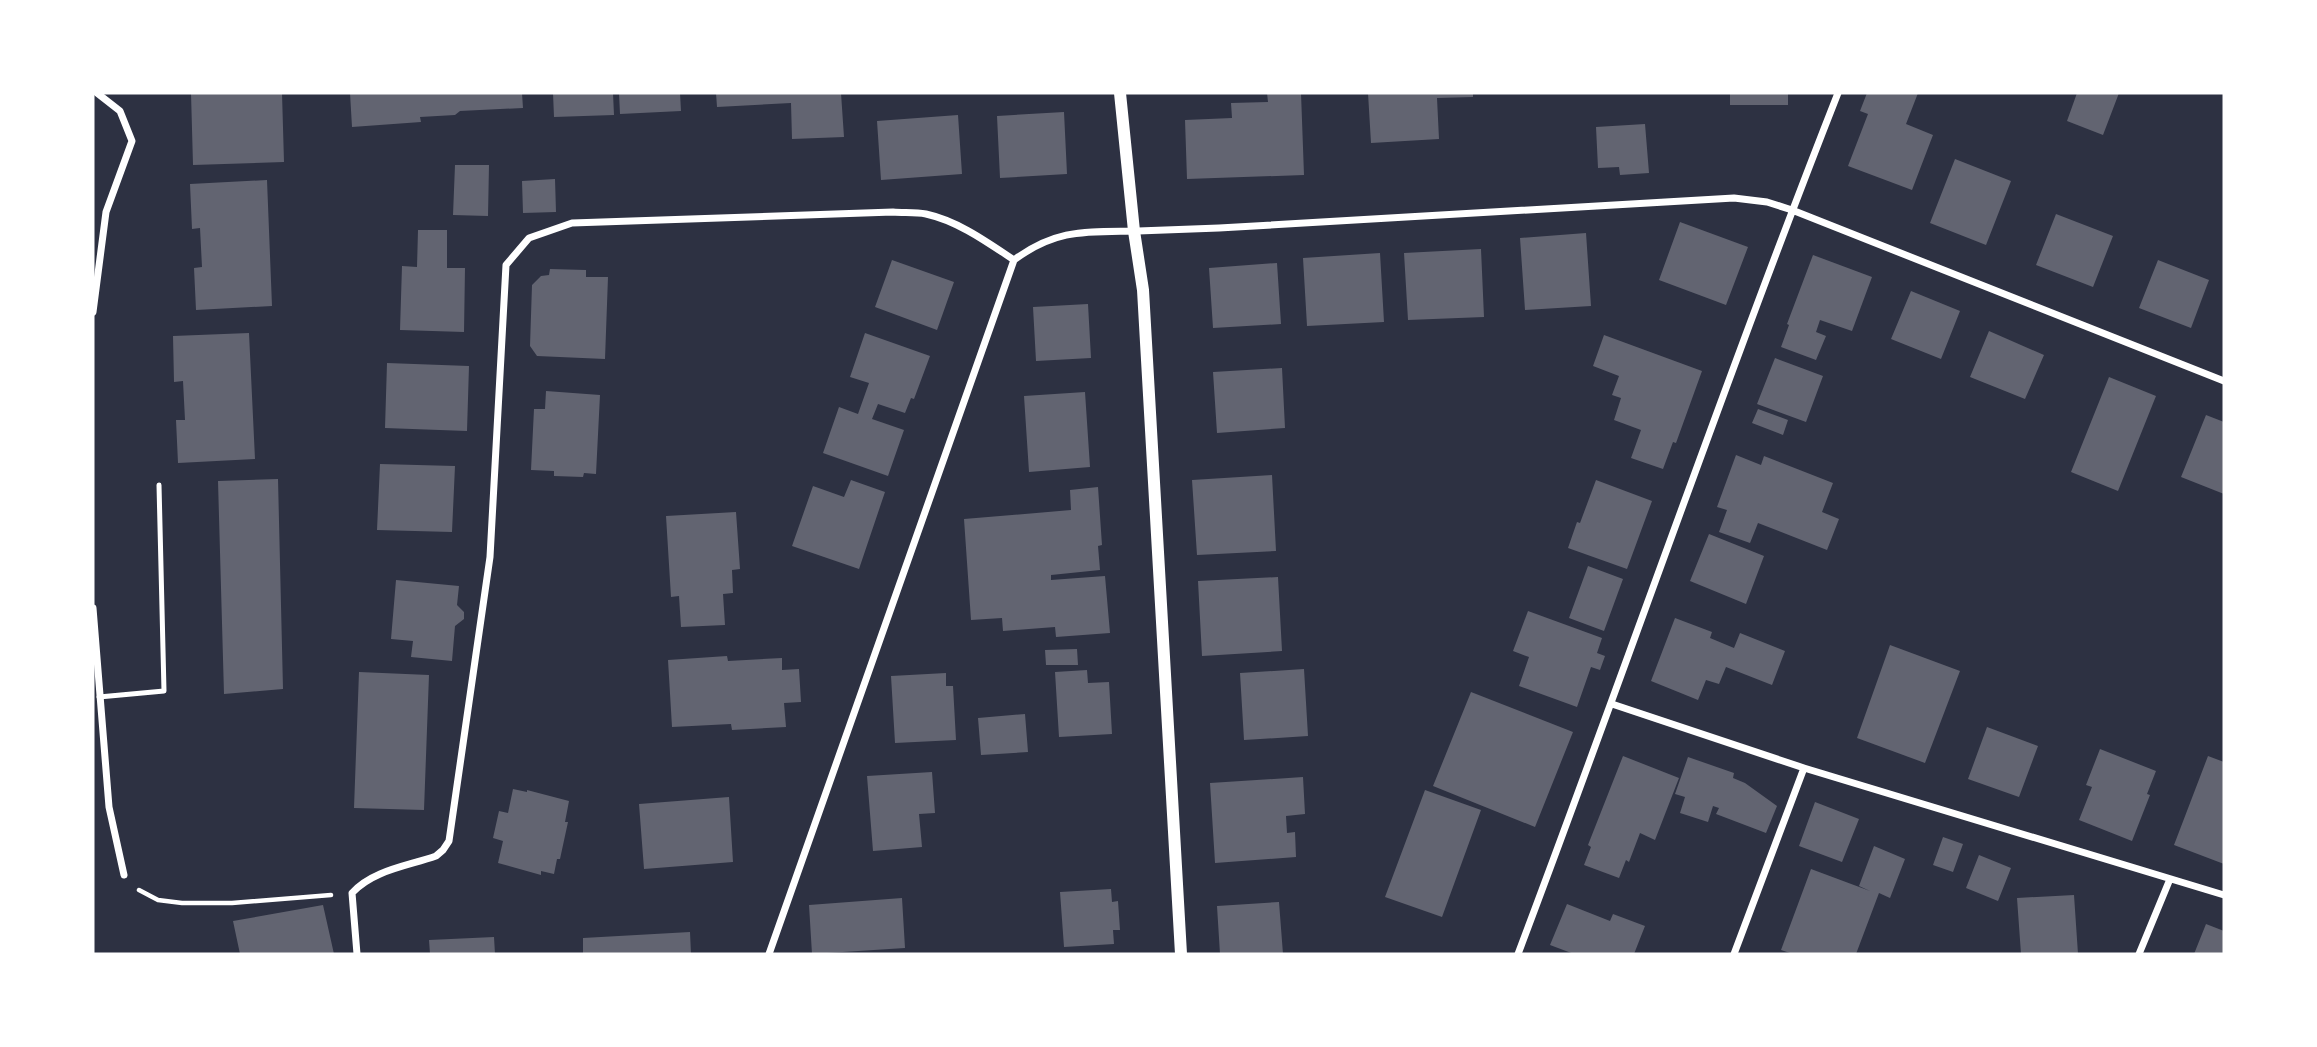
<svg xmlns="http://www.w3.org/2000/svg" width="2317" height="1047" viewBox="0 0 2317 1047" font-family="Spectral,serif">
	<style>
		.building { fill: #626471 }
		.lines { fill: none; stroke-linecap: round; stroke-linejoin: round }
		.path { stroke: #fff; stroke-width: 4.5 }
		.service { stroke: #fff; stroke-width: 5 }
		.minor { stroke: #fff; stroke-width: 7 }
		.tertiary { stroke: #fff; stroke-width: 12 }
	</style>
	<rect width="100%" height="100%" fill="#2d3142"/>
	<path class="building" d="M191,93H282L284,162L193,165Z
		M350,93H522L523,108L460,111L455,115L420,117L421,122L352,127Z
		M553,93H613L614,115L554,117Z
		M619,93H680L681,111L620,114Z
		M716,93H841L844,137L792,139L791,103L717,107Z
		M1267,93H1301L1304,175L1187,179L1185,120L1232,118L1231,103L1268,102Z
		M1368,93H1473V97L1437,98L1439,139L1371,143Z
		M1730,93H1788V105H1730Z
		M1867,93H1918L1906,124L1933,135L1912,190L1848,166L1868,114L1860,111Z
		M2077,93H2119L2103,135L2067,121Z
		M1064,112L1067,174L1000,178L997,116Z
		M958,115L962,174L881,180L877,121Z
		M1645,124L1649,173L1620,175L1619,167L1598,168L1596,127Z
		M1955,159L2011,181L1986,245L1930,223Z
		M455,165H489L488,216L453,215Z
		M555,179L556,212L523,213L522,181Z
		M267,180L272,306L196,310L194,268L202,267L200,228L192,229L190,184Z
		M2056,214L2113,236L2093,287L2036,265Z
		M1680,222L1748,247L1726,305L1659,280Z
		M418,230H447V268H465L464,332L400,330L402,266L417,267Z
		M1586,233L1591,306L1525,310L1520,238Z
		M1481,249L1484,317L1408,320L1404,253Z
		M1380,253L1384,322L1307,326L1303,258Z
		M1813,255L1872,277L1852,331L1820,320L1816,332L1826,336L1816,360L1781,347L1789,325L1787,324Z
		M892,260L954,282L937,330L875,307Z
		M2158,260L2209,280L2191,328L2139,308Z
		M1277,263L1281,324L1213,328L1209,268Z
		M550,269L586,270V277H608L605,359L537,356L530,346L532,285L541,276L549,275Z
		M1911,291L1960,311L1941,359L1891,339Z
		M1088,304L1091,358L1036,361L1033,307Z
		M1989,331L2044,355L2025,399L1970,377Z
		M249,333L255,459L178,463L176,420H185L183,381L174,382L173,336Z
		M865,333L930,356L914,399L911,398L905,413L878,404L872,419L904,430L888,476L823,453L839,407L858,414L869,383L850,377Z
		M1604,335L1702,371L1676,443L1673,442L1663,469L1631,458L1641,430L1614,420L1621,398L1612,395L1619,376L1593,366Z
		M1775,358L1823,376L1806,422L1757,404Z
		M387,363L469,366L467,431L385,428Z
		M1282,368L1285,428L1217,433L1213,372Z
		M2109,377L2156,396L2118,491L2071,472Z
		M546,391L600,395L596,474L584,473L583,477L554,476V471L531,470L534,409H545Z
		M1085,392L1090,467L1029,472L1024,396Z
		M1758,409L1788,420L1783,435L1752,423Z
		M2206,415L2224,422V494L2181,477Z
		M1736,455L1761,465L1764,456L1833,483L1822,512L1839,519L1827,550L1758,523L1750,543L1719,532L1727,510L1717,507Z
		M380,464L455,466L452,532L377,530Z
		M1272,475L1276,551L1197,555L1192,480Z
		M278,479L283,689L224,694L218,481Z
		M851,480L885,492L859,569L792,546L813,486L844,497Z
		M1596,480L1652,501L1627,569L1568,548L1577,522L1580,523Z
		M1098,487L1102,545L1098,546L1100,570L1051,575V580L1105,576L1110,633L1056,637L1055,627L1003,631L1002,618L971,620L964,519L1071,510L1070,490Z
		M736,512L740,569L732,570L733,593L723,594L725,625L681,627L679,596L671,597L666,516Z
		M1709,534L1764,556L1746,604L1690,581Z
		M1588,566L1623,579L1604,631L1569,618Z
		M1278,577L1282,651L1202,656L1198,581Z
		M396,580L459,586L457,605L464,612V619L455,626L452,661L411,657L413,641L391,639Z
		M1528,611L1602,638L1597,653L1605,656L1600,670L1591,667L1577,707L1519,686L1529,657L1513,651Z
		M1675,618L1712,632L1710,638L1734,648L1740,633L1785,651L1772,685L1726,667L1719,684L1706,680L1698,700L1651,681Z
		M1890,645L1960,671L1925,763L1857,738Z
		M1077,649L1078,665H1046L1045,650Z
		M727,656L728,661L782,658V670L799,669L801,702L784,703L786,727L732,730L731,724L672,727L668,660Z
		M1304,669L1308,736L1244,740L1240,673Z
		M1087,670L1088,683L1109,682L1112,734L1059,737L1055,672Z
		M359,672L429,675L424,810L354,808Z
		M946,673V686H953L956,740L895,743L891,676Z
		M1471,692L1573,732L1535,827L1433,786Z
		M1025,714L1028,752L981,755L978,718Z
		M1987,727L2038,746L2019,797L1968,779Z
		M2100,749L2156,771L2147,794L2150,795L2132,841L2079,820L2092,787L2086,785Z
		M1623,756L1679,778L1655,840L1640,833L1629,862L1626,860L1619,878L1584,865L1591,847L1588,845Z
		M2208,756L2224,762V864L2174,845Z
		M1688,757L1734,773L1733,778L1745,783L1777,806L1766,833L1716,814L1719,808L1713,806L1708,822L1680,813L1685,797L1675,794Z
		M932,772L935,813L919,814L922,847L873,851L867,776Z
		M1303,777L1305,814L1286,816L1287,833L1295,832L1296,857L1215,863L1210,783Z
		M513,789L527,792V790L569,801L565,822H568L560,859H557L554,874L541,871V875L498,863L503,841L493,838L499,811L508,813Z
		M1425,790L1481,810L1442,917L1385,897Z
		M729,797L733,862L644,869L639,804Z
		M1815,802L1859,819L1842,862L1799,846Z
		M1943,837L1963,844L1953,872L1933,865Z
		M1874,846L1905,859L1890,898L1879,893L1856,954H1793L1781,950L1811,869L1870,891L1859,886Z
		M1979,855L2011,868L1998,901L1966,888Z
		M1111,889L1112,902L1118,901L1120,930H1113L1114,944L1064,947L1060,892Z
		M2074,895L2078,954H2021L2017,898Z
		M902,898L905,948L812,954L809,905Z
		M1279,902L1283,954H1220L1217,906Z
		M1567,904L1610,921L1613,914L1645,926L1634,954H1574L1550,945Z
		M323,905L334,954H240L233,921Z
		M2206,924L2224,931V954H2194Z
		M690,932L691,954H583V938Z
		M494,937L495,954H430L429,940Z"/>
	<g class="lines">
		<path class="path" d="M139,890L158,900L182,903H232L331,895"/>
		<path class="service" d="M99,697L164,691L159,485"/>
		<path class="minor" d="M93,312L106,212L132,141L120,111L97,93
			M93,608L109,807L124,875
			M1612,704L1804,768L2224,895
			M357,954L352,893C373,870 408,866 436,856L443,850L449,841L490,557L506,265L529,238L572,223L893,212C903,213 915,212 926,214C958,221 987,242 1014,260
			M769,954L1014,260C1057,228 1087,232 1138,231C1165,230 1192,229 1219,228L1734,198L1767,202L1792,210L2224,381
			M1518,954C1626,668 1726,378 1838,93
			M1734,954L1804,768
			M2139,954L2170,879"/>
		<path class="tertiary" d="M1120,93L1134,231L1143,290L1181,954"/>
	</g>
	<rect width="2317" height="1047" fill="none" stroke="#ffffff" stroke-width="189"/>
</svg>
